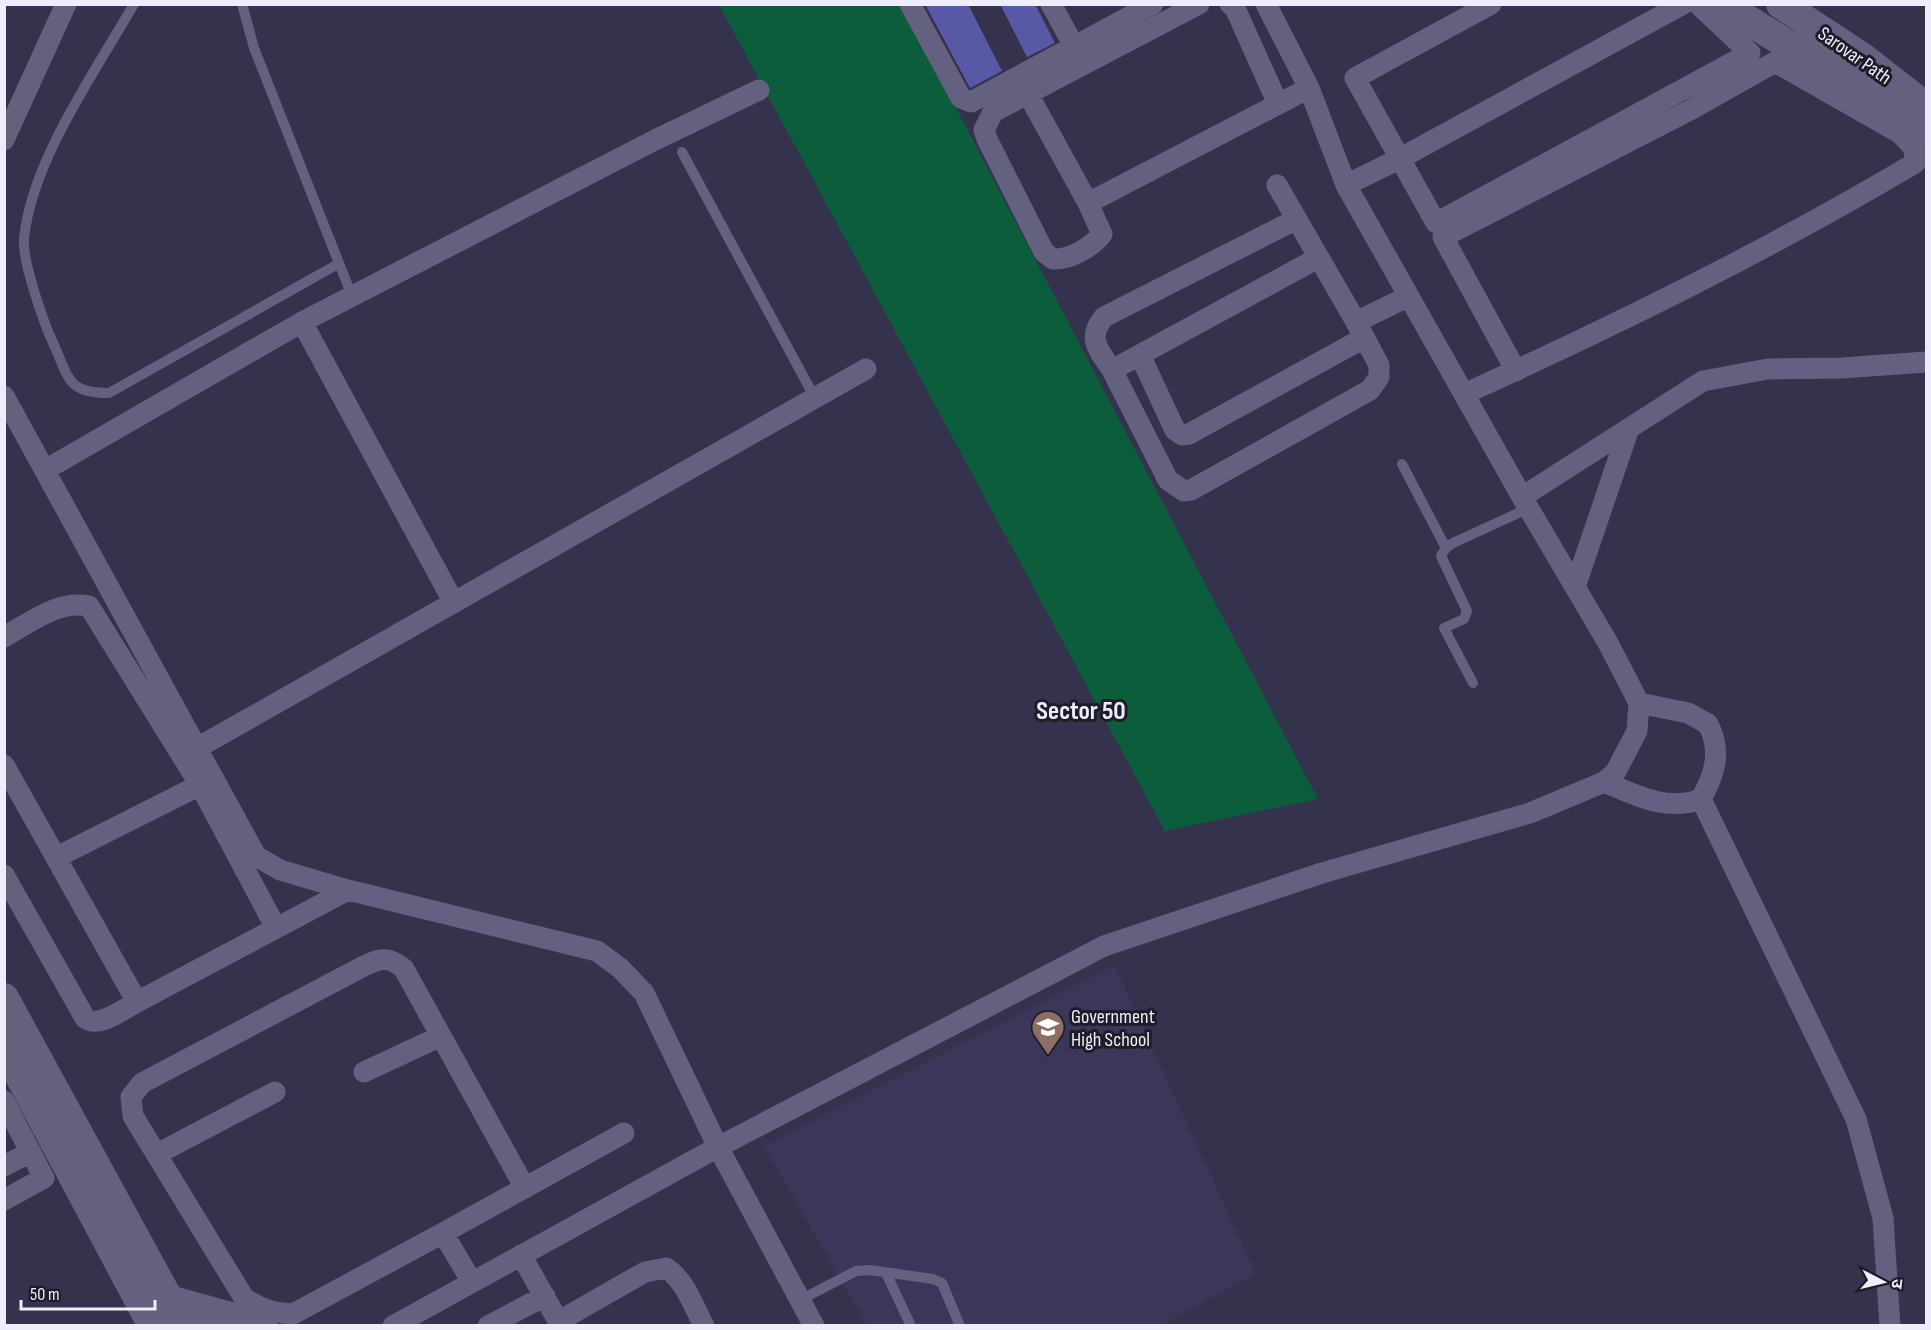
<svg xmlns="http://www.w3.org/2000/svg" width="1931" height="1330" viewBox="0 0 1931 1330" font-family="'Sofia Sans Condensed','Noto Sans Devanagari',sans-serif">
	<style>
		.built { fill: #3c375a }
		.green { fill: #0b5d3b }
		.building { fill: #5858a7 }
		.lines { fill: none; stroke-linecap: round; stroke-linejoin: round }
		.service { stroke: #646180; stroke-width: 10 }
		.minor { stroke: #646180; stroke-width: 21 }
		.secondary { stroke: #646180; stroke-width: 30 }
		.labels { text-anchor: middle; stroke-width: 6; stroke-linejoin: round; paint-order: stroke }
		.street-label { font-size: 20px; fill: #eeedfc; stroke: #1d1c29 }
		.poi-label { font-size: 20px; fill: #eeedfc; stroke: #1d1c29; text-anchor: start }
		.district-label { font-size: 26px; font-weight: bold; fill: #eeedfc; stroke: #1d1c29 }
	</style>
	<rect width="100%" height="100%" fill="#35324e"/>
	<path class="built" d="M1114,965L1256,1274L1161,1325H867L764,1146Z"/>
	<path class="green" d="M719,5H902L1318,799L1165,831Z"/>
	<path class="building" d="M925,4H968L1002,71L970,88Z
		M1000,4H1035L1055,43L1027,57Z"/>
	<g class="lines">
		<path class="service" d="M134,4C95,72 31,162 24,239C22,261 44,324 54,345C69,378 67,393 109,393L338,264
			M242,4L254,48L352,296
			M682,152L815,398
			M1402,464L1446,548
			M1473,683L1444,628L1464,619L1467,611L1441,556L1446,548L1453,543L1529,508
			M886,1273L911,1326
			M800,1300L856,1271L870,1270L933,1279L942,1283L960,1326"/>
		<path class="minor" d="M910,4L961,98L971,102L1153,4
			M1051,4L1075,48
			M1199,4L993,112L984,130L987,139L1044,252L1053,259C1070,260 1092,247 1102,234L1088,203L1309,88
			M1230,4L1235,8L1278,104
			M1491,4L1355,78L1436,223L1750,53L1698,4
			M1028,94L1088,203
			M4,140L66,4
			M1277,185L1356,322L1409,296
			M1346,185L1399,159L1683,4
			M1295,220L1104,317C1086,339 1099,350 1112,370L1318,258
			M302,322L454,603
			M1140,355L1175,430L1182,435L1189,434L1364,338
			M1112,370L1168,480L1184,491L1191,490L1370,390L1379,377V365L1356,322
			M1464,394C1619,324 1769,250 1915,163L1914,148L1901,134L1775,62L1690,110L1443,237L1516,371
			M4,396L256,856L280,870L348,890L597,951L620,968L644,993L718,1147L814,1326
			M45,470L302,322L655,140L759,90
			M1522,497L1703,381L1768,369L1842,368L1926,362
			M1575,587L1628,431
			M4,637C31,622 58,600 89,606L200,785L276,928
			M197,748L866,369
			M4,765L137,1002L348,890
			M1604,782C1636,795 1666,812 1701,799C1715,774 1722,751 1708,724L1688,713L1639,703
			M1701,799L1856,1119L1883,1218L1890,1326
			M57,857L200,785
			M4,875L85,1018C99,1029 123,1009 137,1002
			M364,1072L439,1037
			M4,1101L44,1178L4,1200
			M157,1154L275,1092
			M4,1166L31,1152
			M443,1233L293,1314C274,1313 260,1309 244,1298L133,1116L131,1097L142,1083L364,966C381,958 389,956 404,969L525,1188
			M521,1255L561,1326
			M472,1282L443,1233L624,1133
			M559,1321L645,1272L666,1268C685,1280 694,1307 704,1326
			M393,1326L718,1147L1104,946L1322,873L1530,813L1604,782L1615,773L1637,731L1639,703L1608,643L1522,497L1346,185L1309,88L1266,4
			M488,1326L545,1296"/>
		<path class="secondary" d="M1728,4L1743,17L1908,119L1926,135
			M1781,4L1863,58L1926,107
			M4,998L183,1326
			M4,1046L153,1326
			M169,1300L263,1326"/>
	</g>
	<defs>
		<g id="school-pin" transform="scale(1.725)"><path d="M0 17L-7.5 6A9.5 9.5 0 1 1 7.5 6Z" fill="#8d6e63" stroke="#1d1c29"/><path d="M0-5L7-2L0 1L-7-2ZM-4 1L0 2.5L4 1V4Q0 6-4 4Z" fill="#fff"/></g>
	</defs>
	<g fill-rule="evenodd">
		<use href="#school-pin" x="1048" y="1027"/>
	</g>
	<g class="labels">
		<g class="street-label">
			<text transform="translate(1855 55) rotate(35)" y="7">Sarovar Path</text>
		</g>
		<g class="poi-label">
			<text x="1071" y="1023">Government<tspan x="1071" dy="23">High School</tspan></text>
		</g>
		<g class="district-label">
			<text x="1081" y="719">Sector 50</text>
		</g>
	</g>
	<rect width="1931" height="1330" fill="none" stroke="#eeedfc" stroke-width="12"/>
	<g transform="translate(1883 1282) rotate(97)" stroke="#1d1c29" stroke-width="4.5" paint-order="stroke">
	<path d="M0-4.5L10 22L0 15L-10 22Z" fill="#eeedfc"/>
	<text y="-9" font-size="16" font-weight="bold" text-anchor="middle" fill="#eeedfc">उ</text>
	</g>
	<path d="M21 1300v9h134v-9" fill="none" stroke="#eeedfc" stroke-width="3"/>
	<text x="30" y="1300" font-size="18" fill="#eeedfc" stroke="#1d1c29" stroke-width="4.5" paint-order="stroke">50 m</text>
</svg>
